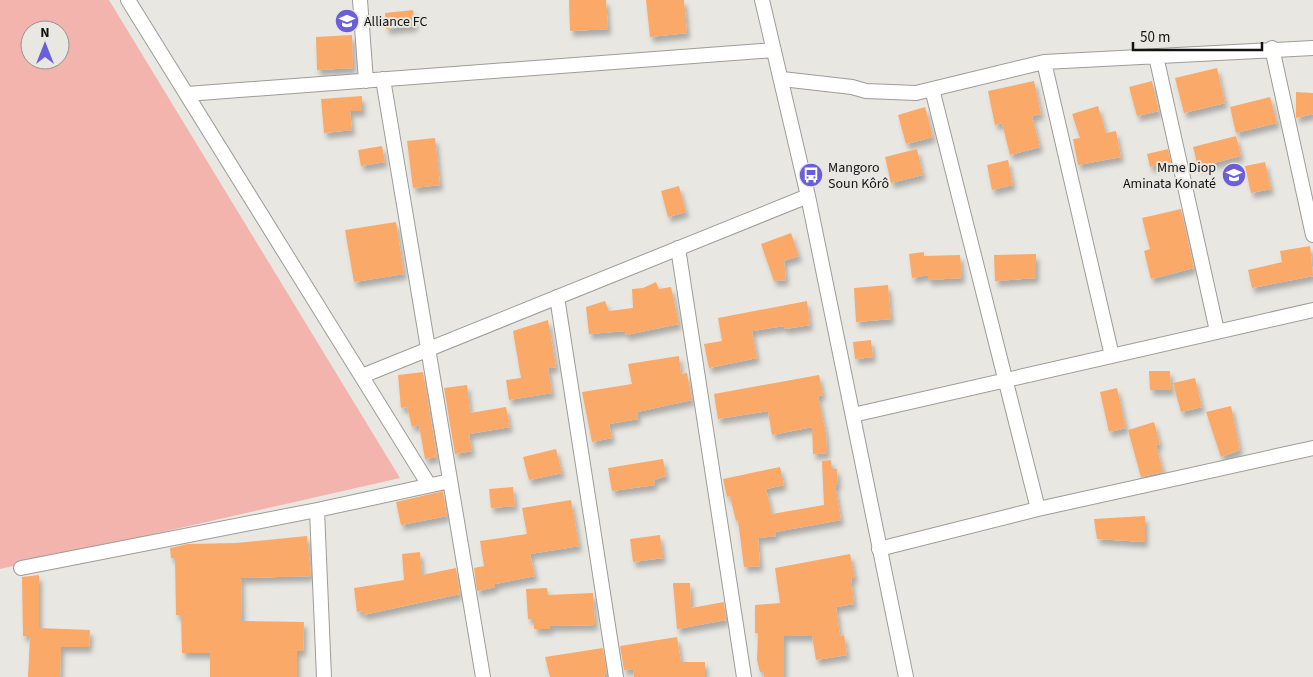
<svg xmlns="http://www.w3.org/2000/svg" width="1313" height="677" viewBox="0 0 1313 677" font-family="'Source Sans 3',sans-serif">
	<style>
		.green { fill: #f4b4ae; fill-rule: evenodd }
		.building { fill: #faa968; filter: url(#shadow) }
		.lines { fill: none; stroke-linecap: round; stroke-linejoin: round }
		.street-casing { stroke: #9d9c97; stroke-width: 16 }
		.street { stroke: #fff; stroke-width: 14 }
		.labels { text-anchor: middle; stroke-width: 4; stroke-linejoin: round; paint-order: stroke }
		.poi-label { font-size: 14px; fill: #131311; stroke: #e9e7e2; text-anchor: start }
	</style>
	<defs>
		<filter id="shadow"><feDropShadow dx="3" dy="5.5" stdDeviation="2.5" flood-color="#0004"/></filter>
	</defs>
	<rect width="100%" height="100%" fill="#e9e7e2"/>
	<path class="green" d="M0,0H109L400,478L0,569ZM30,30H60V60H30Z"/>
	<path class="building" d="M569,0H606L608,29L570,31Z
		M646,0H684L687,33L650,37Z
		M413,10L415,26L386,29L385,13Z
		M352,35L353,68L317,70L316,37Z
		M1217,68L1225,103L1184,113L1175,78Z
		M1034,81L1041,114L1032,116L1040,147L1010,155L1002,123L995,125L988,91Z
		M1152,81L1159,111L1137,116L1129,87Z
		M1296,92L1313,93V114L1296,118Z
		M362,96V111H350L352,130L324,133L321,99Z
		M1270,97L1277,123L1236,133L1230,107Z
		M1098,106L1106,133L1116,131L1121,157L1078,165L1073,139L1080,138L1072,114Z
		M925,107L933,137L906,144L898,115Z
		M1236,136L1241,156L1198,167L1193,147Z
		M435,138L440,185L413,188L407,141Z
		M382,146L385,162L361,166L358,150Z
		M917,149L923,175L891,183L885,157Z
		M1168,149L1171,162L1150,167L1147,154Z
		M1008,160L1013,185L992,190L987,165Z
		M1265,162L1271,189L1251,193L1245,166Z
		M679,186L686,212L668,217L661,191Z
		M1181,209L1194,268L1151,279L1144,251L1150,249L1142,218Z
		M396,222L404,274L354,282L345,230Z
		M791,233L799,256L784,261L786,280L774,281L761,244Z
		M1310,246L1313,276L1252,288L1248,270L1282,262L1280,251Z
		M924,252V256L960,255L962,278L928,280V275L912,278L909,254Z
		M1036,254V278L995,281L994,255Z
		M656,282L659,289L671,287L679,324L626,335L625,331L589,334L586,307L605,301L609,311L633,308L632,289L643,288Z
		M888,285L891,319L856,322L854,288Z
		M807,301L810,325L785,329L784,326L752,331L757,358L709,368L704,344L722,341L718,318Z
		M548,320L556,367L548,368L552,393L509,400L506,380L521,378L513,331Z
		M871,340L873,357L855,359L853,342Z
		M679,356L681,374L687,373L692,400L637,412L638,419L609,424L612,438L592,442L582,392L632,384L628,364Z
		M1149,371H1170L1171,390H1150Z
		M423,372L437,457L425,459L419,425L412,427L407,407L401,408L398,375Z
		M819,375L823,395L818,396L826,434L827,453L813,454L812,427L772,435L768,411L718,419L714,394Z
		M1195,378L1202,407L1181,412L1173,383Z
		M467,385L470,413L506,407L510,427L469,434L472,451L455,454L444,388Z
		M1117,388L1126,428L1109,432L1100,392Z
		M1231,406L1240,450L1221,457L1206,412Z
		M1154,422L1160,444L1156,445L1163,472L1141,477L1128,430Z
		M556,449L562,473L529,480L523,457Z
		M663,459L666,476L654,480L655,485L612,491L608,468Z
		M831,460L832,469H837L838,485H835L841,520L775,532L776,536L758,538L760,566L744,567L738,520L736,521L730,496L727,497L723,479L780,467L784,485L766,489L772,514L824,505L822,461Z
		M513,487L515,506L491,508L489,489Z
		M443,491L447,516L401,525L396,502Z
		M571,500L579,546L530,554L535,576L495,584V587L477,591L474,568L484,566L480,541L527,534L522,508Z
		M1145,516V542L1097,539L1094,519Z
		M660,535L663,558L633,562L630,539Z
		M307,536L311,576L241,578L242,621L304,622L303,651H297V677H210V653H182L181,615H176L175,558H171L170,548L187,544L236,543Z
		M420,552L422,575L456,568L460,594L363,615V611L357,612L354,588L404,580L402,554Z
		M850,554L855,578H851L854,604L836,607L840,636L844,635L847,655L816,660L812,636H784V677H764L763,672H760L757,660L758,633H755V605L780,603L775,568Z
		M39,575V628L90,630L89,647H61L60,677H28L30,636H23L22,577Z
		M673,583H690L691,608L724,602L726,620L677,629Z
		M547,588L548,595L593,593L595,625L550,626V629H534V619H528L526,589Z
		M677,637L681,662H705V677H634L633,669L624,670L620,646Z
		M603,648L607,673L604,674L605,677H550L545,657Z"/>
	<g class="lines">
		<g class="street-casing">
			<path id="street" d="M128,0L429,485
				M360,0L366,81
				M762,0L808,196L906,677
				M1272,48L1313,235
				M1156,56L1217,331
				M1044,62L1112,356
				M383,79L483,677
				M782,79L852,87L866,91L916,93L1044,62L1313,48
				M932,89L1038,509
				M187,94L774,50
				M678,248L744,677
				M557,297L616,677
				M362,376L808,196
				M853,415L1313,310
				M317,510L324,677
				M879,549L1038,509L1313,448
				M21,568L317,510L450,481"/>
		</g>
		<use href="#street" class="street"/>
	</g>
	<defs>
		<g id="school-disc" transform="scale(1.25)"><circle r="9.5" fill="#6a5fd9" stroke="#e9e7e2"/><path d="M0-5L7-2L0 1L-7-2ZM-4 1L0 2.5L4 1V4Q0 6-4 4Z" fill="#fff"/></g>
		<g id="bus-disc" transform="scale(1.25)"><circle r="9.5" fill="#6a5fd9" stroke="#e9e7e2"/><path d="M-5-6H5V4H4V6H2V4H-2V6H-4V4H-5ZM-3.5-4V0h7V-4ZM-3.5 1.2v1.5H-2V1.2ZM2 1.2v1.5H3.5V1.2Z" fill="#fff"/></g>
	</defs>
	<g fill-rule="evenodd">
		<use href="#school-disc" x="347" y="21"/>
		<use href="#bus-disc" x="811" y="175"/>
		<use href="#school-disc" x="1234" y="175"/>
	</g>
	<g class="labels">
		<g class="poi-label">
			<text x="364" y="26">Alliance FC</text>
			<text x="828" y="172">Mangoro<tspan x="828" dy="16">Soun Kôrô</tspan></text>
			<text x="1216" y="172" text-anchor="end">Mme Diop<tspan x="1216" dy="16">Aminata Konaté</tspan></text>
		</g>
	</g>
	<g transform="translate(45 45)"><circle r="24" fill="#e9e7e2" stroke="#93928e"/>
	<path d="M0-4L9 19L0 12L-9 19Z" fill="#6a5fd9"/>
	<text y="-8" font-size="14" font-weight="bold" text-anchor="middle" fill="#131311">N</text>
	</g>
	<path d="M1133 42v8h129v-8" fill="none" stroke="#131311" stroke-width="2.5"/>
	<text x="1140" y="42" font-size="15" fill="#131311" stroke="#e9e7e2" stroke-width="4" paint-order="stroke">50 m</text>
</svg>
